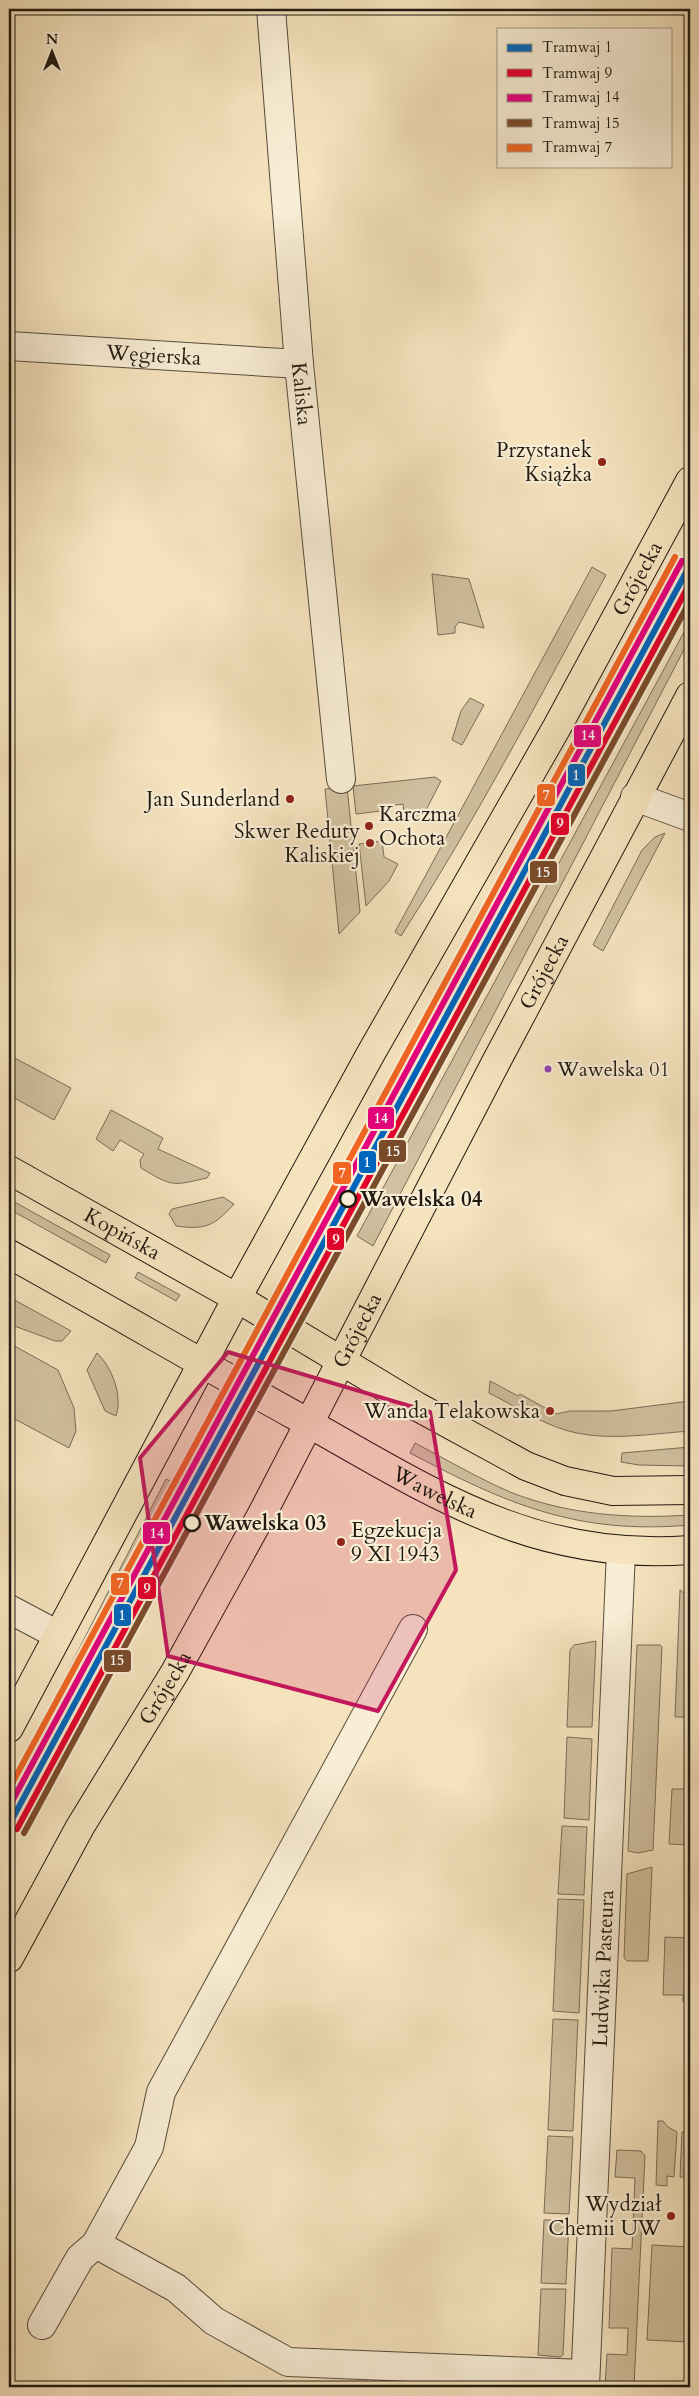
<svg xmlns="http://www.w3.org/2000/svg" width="699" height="2396" viewBox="0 0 699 2396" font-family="Cardo,serif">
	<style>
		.green { fill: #d1c1a0; stroke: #796d58 }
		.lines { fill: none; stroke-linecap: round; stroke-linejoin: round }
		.minor-casing { stroke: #564c3c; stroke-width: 30 }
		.major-casing { stroke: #211910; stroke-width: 30 }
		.minor { stroke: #f8edd5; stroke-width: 28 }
		.major { stroke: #f5e3be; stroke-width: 28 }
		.tram-1-casing { stroke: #f8edd5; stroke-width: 10 }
		.tram-2-casing { stroke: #f8edd5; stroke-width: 10 }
		.tram-3-casing { stroke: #f8edd5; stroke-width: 10 }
		.tram-4-casing { stroke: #f8edd5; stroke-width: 10 }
		.tram-5-casing { stroke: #f8edd5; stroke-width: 10 }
		.tram-1 { stroke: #0065bd; stroke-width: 6 }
		.tram-2 { stroke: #e4002b; stroke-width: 6 }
		.tram-3 { stroke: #e5007d; stroke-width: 6 }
		.tram-4 { stroke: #7a4b2a; stroke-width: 6 }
		.tram-5 { stroke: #f26522; stroke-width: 6 }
		.marked { fill: #c2185b; fill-opacity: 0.2; stroke: #c2185b; stroke-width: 4; stroke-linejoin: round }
		.poi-dot { fill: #8f2418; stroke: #f8edd5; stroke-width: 2 }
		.bus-dot { fill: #8e44ad; stroke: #f8edd5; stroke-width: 2 }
		.stop-dot { fill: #f8edd5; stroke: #211910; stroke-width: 2.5 }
		.labels { text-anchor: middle; stroke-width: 4.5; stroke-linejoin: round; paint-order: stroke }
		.bus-label { font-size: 20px; fill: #211910; stroke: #f8edd5; text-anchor: start }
		.street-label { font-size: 21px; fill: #211910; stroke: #f8edd5 }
		.poi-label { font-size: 21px; fill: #211910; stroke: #f8edd5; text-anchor: end }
		.stop-label { font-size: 21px; font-weight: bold; fill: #211910; stroke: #f8edd5; text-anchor: start }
		.line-badge { stroke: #f8edd5; stroke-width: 2 }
		.badge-label { font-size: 14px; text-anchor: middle; font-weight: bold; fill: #fff }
	</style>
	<rect width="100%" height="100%" fill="#f5e3be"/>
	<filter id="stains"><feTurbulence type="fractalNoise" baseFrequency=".004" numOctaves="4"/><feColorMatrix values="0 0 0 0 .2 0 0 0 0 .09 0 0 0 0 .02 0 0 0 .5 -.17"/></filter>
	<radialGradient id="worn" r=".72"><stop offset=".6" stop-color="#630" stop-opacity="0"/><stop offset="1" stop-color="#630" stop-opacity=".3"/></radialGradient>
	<path class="green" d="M592,567L606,575C540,697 476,820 401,936L395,932Z
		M432,574L469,579L484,628L459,622L455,627V633L438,635Z
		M690,621V638L373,1246L357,1236Z
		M625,656L630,659L506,891L496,885Z
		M470,698L484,705L462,745L452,740L461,711Z
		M435,777L441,781L420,822L404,813L403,804L389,806V810L356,814L353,786Z
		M347,787L360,912L339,934L325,789Z
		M665,833L603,951L593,945L642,850L655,837Z
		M382,841L384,857L398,864L389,881L366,906L359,844Z
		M9,1055L71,1088L54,1120L9,1095Z
		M111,1110L163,1138L158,1149L210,1173L207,1178C171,1186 173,1187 141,1168L140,1160L144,1154L120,1140L113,1151L96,1139Z
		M223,1197L234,1204C214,1226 206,1230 176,1226L169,1214L172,1209Z
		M9,1199L110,1255L106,1263L9,1209Z
		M138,1272L180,1295L176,1301L135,1278Z
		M9,1297L71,1331L62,1341H55L9,1324Z
		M9,1343L58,1370L74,1408L76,1431L69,1448L9,1416Z
		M97,1353C112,1367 123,1396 116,1416L105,1411L87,1370Z
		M490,1381L518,1396L520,1394L556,1414L570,1411H611L690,1401V1431C649,1434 605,1442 565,1430C539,1422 513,1405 489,1393Z
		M415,1443C447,1460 478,1478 510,1492C568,1515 629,1519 690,1515V1525C577,1535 507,1504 410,1453Z
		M690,1447V1466L639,1465L621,1462L622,1453Z
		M166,1479L182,1487L9,1807V1786Z
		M680,1590L690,1598V1717H675Z
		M596,1641L592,1727H567L570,1650L574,1645Z
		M637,1645H660L662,1647L653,1850L638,1853L628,1851Z
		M567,1737L592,1739L589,1820L564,1818Z
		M672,1789H690V1845L669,1844Z
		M562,1826L587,1827L584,1895L558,1894Z
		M652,1867L648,1961H627L624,1958L627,1874Z
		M558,1899L584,1900L579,2013L553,2011Z
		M665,1937L690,1938V2002H683V1995H663Z
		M553,2019L578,2020L573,2131L548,2130Z
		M658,2121H663L668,2127L677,2132L674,2177L667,2176V2186L656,2185Z
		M690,2130V2177H680L682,2132Z
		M548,2136L573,2137L569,2214L544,2213Z
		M617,2150L641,2151L645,2156L634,2387H605L607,2354L627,2355L628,2328H609L612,2248L632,2249L635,2178L615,2177Z
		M544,2220H569L566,2284L541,2283Z
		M652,2245L690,2247V2342L647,2340Z
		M541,2289H566L563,2355L560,2357L538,2355Z"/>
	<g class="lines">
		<g class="minor-casing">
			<g id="minor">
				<path id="s1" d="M271,9L299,364L341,779"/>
				<path id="s2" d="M9,346L299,364"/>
				<path d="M635,797L690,817"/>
				<path d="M9,1609L58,1635"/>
				<path d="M413,1629L161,2092L149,2147L96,2244L176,2288L214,2321L288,2362L585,2374"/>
				<path d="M42,2325L80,2258L96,2244"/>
				<path id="s3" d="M585,2387L621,1551"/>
			</g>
		</g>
		<g class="major-casing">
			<g id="major">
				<path id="s4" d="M9,1170L237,1298L418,1407L526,1466L565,1481L613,1491L690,1490"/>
				<path id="s5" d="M9,1254C105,1307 200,1363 296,1416C428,1490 531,1562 690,1550"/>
				<path id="s6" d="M9,1728L237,1298L370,1055L557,727L690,481"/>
				<path id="s7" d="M9,1958L80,1827L175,1672L262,1514L495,1064L690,696"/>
			</g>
		</g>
		<use href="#minor" class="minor"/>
		<use href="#major" class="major"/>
		<g class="tram-1-casing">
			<path id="tram-1" d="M9,1825L690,565"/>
		</g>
		<g class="tram-2-casing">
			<path id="tram-2" d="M17,1829L690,583"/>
		</g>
		<g class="tram-3-casing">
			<path id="tram-3" d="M9,1807L682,561"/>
		</g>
		<g class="tram-4-casing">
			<path id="tram-4" d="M24,1833L690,601"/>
		</g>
		<g class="tram-5-casing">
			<path id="tram-5" d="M9,1789L675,557"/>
		</g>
		<use href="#tram-1" class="tram-1"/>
		<use href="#tram-2" class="tram-2"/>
		<use href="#tram-3" class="tram-3"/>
		<use href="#tram-4" class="tram-4"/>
		<use href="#tram-5" class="tram-5"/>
	</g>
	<path class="marked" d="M228,1352L430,1412L456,1570L378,1711L168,1656L140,1458Z"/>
	<g class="poi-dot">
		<circle cx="602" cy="462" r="5"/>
		<circle cx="290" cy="799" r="5"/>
		<circle cx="369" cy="826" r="5"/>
		<circle cx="370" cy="843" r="5"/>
		<circle cx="550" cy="1411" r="5"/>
		<circle cx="341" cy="1542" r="5"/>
		<circle cx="671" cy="2216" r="5"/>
	</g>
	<circle class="bus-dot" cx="548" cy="1069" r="4.5"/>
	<g class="stop-dot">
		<circle cx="348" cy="1199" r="8"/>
		<circle cx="192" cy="1523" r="8"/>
	</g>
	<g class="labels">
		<g class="bus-label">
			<text x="557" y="1076">Wawelska 01</text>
		</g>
		<g class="street-label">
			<text dy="7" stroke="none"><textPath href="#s2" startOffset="145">Węgierska</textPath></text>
			<text dy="7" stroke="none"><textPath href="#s1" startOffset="386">Kaliska</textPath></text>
			<text dy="7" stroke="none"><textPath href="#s6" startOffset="1310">Grójecka</textPath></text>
			<text dy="7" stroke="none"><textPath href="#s7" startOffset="1122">Grójecka</textPath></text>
			<text dy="7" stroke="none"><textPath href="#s4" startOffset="130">Kopińska</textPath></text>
			<text dy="7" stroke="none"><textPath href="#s7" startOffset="718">Grójecka</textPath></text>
			<text dy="7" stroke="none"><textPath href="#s5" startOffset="488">Wawelska</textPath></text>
			<text dy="7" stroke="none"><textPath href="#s7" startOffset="312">Grójecka</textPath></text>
			<text dy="7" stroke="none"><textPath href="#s3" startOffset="419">Ludwika Pasteura</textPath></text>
		</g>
		<g class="poi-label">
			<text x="592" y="457">Przystanek<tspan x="592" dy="24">Książka</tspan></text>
			<text x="280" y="806">Jan Sunderland</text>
			<text x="379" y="821" text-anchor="start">Karczma<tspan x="379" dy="24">Ochota</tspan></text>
			<text x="360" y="838">Skwer Reduty<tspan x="360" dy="24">Kaliskiej</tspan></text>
			<text x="540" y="1418">Wanda Telakowska</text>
			<text x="351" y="1537" text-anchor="start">Egzekucja<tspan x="351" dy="24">9 XI 1943</tspan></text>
			<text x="661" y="2211">Wydział<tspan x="661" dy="24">Chemii UW</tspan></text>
		</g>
		<g class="stop-label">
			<text x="360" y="1206">Wawelska 04</text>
			<text x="204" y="1530">Wawelska 03</text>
		</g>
	</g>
	<g class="line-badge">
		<rect x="573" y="724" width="29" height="24" rx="5" fill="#e5007d"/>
		<rect x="567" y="763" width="19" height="24" rx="5" fill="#0065bd"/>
		<rect x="536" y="783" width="20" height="24" rx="5" fill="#f26522"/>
		<rect x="550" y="812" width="20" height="24" rx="5" fill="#e4002b"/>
		<rect x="529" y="860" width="29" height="24" rx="5" fill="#7a4b2a"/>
		<rect x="367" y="1106" width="28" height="24" rx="5" fill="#e5007d"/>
		<rect x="378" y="1139" width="29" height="24" rx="5" fill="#7a4b2a"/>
		<rect x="358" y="1150" width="19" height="24" rx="5" fill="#0065bd"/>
		<rect x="332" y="1161" width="20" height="24" rx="5" fill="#f26522"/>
		<rect x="326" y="1227" width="19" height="24" rx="5" fill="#e4002b"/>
		<rect x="142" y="1521" width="29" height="24" rx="5" fill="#e5007d"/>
		<rect x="110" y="1572" width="20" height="24" rx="5" fill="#f26522"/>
		<rect x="137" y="1576" width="20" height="24" rx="5" fill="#e4002b"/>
		<rect x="113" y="1603" width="19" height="24" rx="5" fill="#0065bd"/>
		<rect x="103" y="1649" width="29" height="24" rx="5" fill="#7a4b2a"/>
	</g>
	<g class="badge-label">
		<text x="588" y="740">14</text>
		<text x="576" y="780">1</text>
		<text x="546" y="800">7</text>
		<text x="560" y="828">9</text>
		<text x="543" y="877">15</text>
		<text x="381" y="1123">14</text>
		<text x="393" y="1156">15</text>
		<text x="367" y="1167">1</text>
		<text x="342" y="1178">7</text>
		<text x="336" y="1244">9</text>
		<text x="157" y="1538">14</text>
		<text x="120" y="1588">7</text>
		<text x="147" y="1593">9</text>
		<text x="122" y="1620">1</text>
		<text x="117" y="1665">15</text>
	</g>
	<rect width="699" height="2396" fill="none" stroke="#f5e3be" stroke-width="30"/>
	<rect x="10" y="10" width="679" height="2376" fill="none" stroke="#211910" stroke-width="2.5"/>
	<rect x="15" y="15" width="669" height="2366" fill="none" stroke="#211910"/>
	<rect x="497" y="28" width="175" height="140" fill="#f8edd5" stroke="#a29886"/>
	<rect x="507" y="44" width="25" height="8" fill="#0065bd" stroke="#a29886"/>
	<text x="542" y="52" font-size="15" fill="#211910">Tramwaj 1</text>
	<rect x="507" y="69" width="25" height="8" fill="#e4002b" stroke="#a29886"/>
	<text x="542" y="78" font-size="15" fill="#211910">Tramwaj 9</text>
	<rect x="507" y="94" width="25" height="8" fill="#e5007d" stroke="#a29886"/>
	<text x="542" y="102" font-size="15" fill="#211910">Tramwaj 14</text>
	<rect x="507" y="119" width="25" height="8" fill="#7a4b2a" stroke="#a29886"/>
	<text x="542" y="128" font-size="15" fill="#211910">Tramwaj 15</text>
	<rect x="507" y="144" width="25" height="8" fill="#f26522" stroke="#a29886"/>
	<text x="542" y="152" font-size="15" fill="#211910">Tramwaj 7</text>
	<g transform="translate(52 52)" stroke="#f8edd5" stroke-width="4" paint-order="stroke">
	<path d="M0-4L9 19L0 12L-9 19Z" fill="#211910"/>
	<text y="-8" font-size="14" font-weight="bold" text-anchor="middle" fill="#211910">N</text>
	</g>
	<rect width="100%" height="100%" filter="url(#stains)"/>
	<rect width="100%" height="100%" fill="url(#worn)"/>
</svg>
